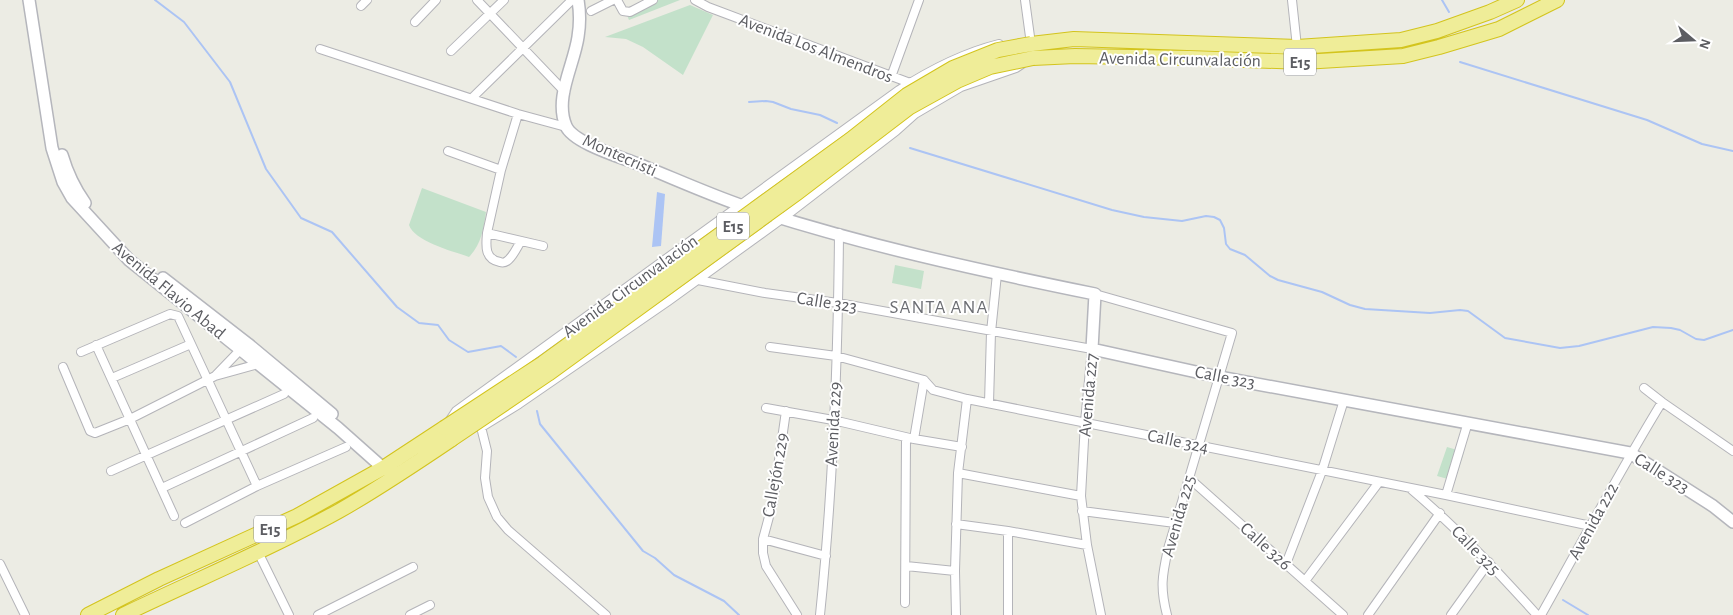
<svg xmlns="http://www.w3.org/2000/svg" width="1733" height="615" viewBox="0 0 1733 615" font-family="'Alegreya Sans',sans-serif">
	<style>
		.green { fill: #c3e1ca }
		.water { fill: #acc4f4 }
		.lines { fill: none; stroke-linecap: round; stroke-linejoin: round }
		.stream { stroke: #acc4f4; stroke-width: 2 }
		.street-casing { stroke: #b4b4b9; stroke-width: 10 }
		.secondary-casing { stroke: #b5b6bc; stroke-width: 14 }
		.highway-casing { stroke: #d3c41d; stroke-width: 16 }
		.street { stroke: #fff; stroke-width: 8 }
		.secondary { stroke: #fff; stroke-width: 11 }
		.highway { stroke: #efed98; stroke-width: 14 }
		.highway-bridge-casing { stroke: #d3c41d; stroke-width: 16; stroke-linecap: butt }
		.highway-bridge { stroke: #efed98; stroke-width: 14 }
		.labels { text-anchor: middle; stroke-width: 4; stroke-linejoin: round; paint-order: stroke }
		.shield { fill: #fff; stroke: #8d8e91; stroke-width: 1 }
		.shield-label { font-size: 16px; font-weight: bold; fill: #5c5d62 }
		.street-label { font-size: 18px; fill: #5c5d62; stroke: #fff }
		.neighbourhood-label { font-size: 19px; letter-spacing: 1px; fill: #6d6f74; stroke: #fff }
	</style>
	<rect width="100%" height="100%" fill="#ecece4"/>
	<path class="green" d="M656,0H680L629,20L627,15Z
		M690,5L713,15L683,75L643,47L626,39L605,37Z
		M422,188L486,212C484,228 481,245 469,257C453,251 415,242 409,225Z
		M895,265L924,271L921,289L892,283Z
		M1447,447L1464,452L1455,481L1437,476Z"/>
	<path class="water" d="M657,192L665,194L661,246L652,247Z"/>
	<g class="lines">
		<path class="stream" d="M155,0L184,22L230,82L266,169L301,218L332,232L397,307L419,323L438,325L449,340L468,352L501,346L516,357
			M1442,0L1449,12
			M1460,62L1647,120L1702,144L1733,151
			M749,102L766,101L773,102L791,109L820,115L837,123
			M910,148L1112,210L1144,217L1182,221L1206,216L1214,217L1220,220L1224,228L1226,244L1230,249L1245,255L1270,276L1278,280L1322,292L1350,305L1365,309L1430,313L1460,310L1468,311L1505,338L1560,348L1579,346L1653,327L1671,328L1680,330L1696,339L1704,340L1733,330
			M537,411L540,424L643,551L655,558L674,575L724,601L739,615
			M1563,600L1588,615"/>
		<g class="street-casing">
			<path id="street" d="M477,0L565,92
				M617,0L623,11L630,12L653,0
				M695,0L708,7L910,83
				M1025,0L1031,44L1027,42
				M1292,0L1297,47
				M361,6L367,0
				M591,11L613,0
				M415,22L436,0
				M320,49L518,114L566,127
				M451,51L504,0
				M891,77L919,0
				M472,98L572,0
				M518,114L501,170L487,233L543,246
				M448,151L501,170
				M487,233C486,245 484,259 500,262C503,263 504,263 507,261C513,257 517,247 521,241
				M698,280L765,293L838,303L1092,349L1085,422L1081,496L1087,545L1101,615
				M1095,294L1232,333L1168,549C1162,576 1160,588 1167,615
				M96,345L174,516
				M770,347L836,356L924,380L933,390L967,399L1446,495L1591,526
				M81,352L170,314L178,316L257,486
				M63,367L90,431L95,433L130,419L215,376L258,364L261,362
				M216,375L243,347
				M112,378L191,344
				M1644,388L1662,402L1733,451
				M989,403L991,332L997,274
				M766,408L833,420L914,439L962,447
				M786,411L773,502L763,539V553L766,566L797,615
				M450,420L456,411L899,90C930,70 963,53 999,44
				M481,427L487,451L485,478L488,497L497,517L508,530L606,615
				M480,428L519,404L667,302L783,218L896,131L915,114L961,87L1016,68L1022,64
				M914,439L924,380
				M111,471L284,394
				M958,473L1081,496
				M1189,478L1343,615
				M162,488L313,418
				M1412,490C1457,528 1497,571 1537,615
				M1446,495L1468,422
				M1082,511L1175,523
				M185,523L257,486L346,447
				M956,524L1008,531L1087,545
				M763,539L826,556
				M258,552L289,615
				M0,564L25,615
				M1286,564L1322,471L1344,400
				M906,566L955,571
				M1305,581L1379,482
				M905,603L906,438
				M318,615L413,567
				M410,615L430,605
				M820,615C833,489 838,360 839,233
				M956,615L955,571L958,473L967,399
				M1008,615V531
				M1368,615L1440,513
				M1451,615L1489,562
				M1541,615C1581,544 1619,472 1662,402"/>
		</g>
		<g class="secondary-casing">
			<path id="secondary" d="M29,0L52,148L63,182L72,198L129,260L338,428L383,468
				M578,0C580,12 580,25 578,37C574,65 554,98 566,126C573,143 621,157 638,164C673,178 708,194 743,206C858,244 977,270 1095,294L1092,349L1219,377L1630,453L1713,506L1733,522
				M62,155C67,172 75,189 85,203
				M163,278L248,344L332,414"/>
		</g>
		<g class="highway-casing">
			<path id="highway" d="M1031,44L1074,39L1297,47L1401,40L1437,31L1490,12L1517,0
				M1033,58L1075,56L1190,58L1303,62L1403,56L1439,47L1499,29L1557,0
				M88,615L159,579L297,516L383,468L444,428
				M123,615C195,580 269,550 339,511C378,489 415,464 452,439"/>
		</g>
		<use href="#street" class="street"/>
		<use href="#secondary" class="secondary"/>
		<use href="#highway" class="highway"/>
		<g class="highway-bridge-casing">
			<path id="highway-bridge" d="M444,428L543,363L850,140L907,95L953,68L998,50L1031,44
				M452,439L548,374L797,193L910,107L957,81L990,67L1033,58"/>
		</g>
		<use href="#highway-bridge" class="highway-bridge"/>
	</g>
	<g class="labels">
		<g class="shield">
			<rect x="1284" y="48.5" width="32" height="27" rx="4"/>
			<rect x="717" y="212.5" width="32" height="27" rx="4"/>
			<rect x="254" y="515.5" width="32" height="27" rx="4"/>
		</g>
		<g class="shield-label">
			<text x="1300" y="68">E15</text>
			<text x="733" y="232">E15</text>
			<text x="270" y="535">E15</text>
		</g>
		<g class="street-label">
			<text transform="translate(816 48) rotate(21)" y="6">Avenida Los Almendros</text>
			<text transform="translate(1180 59) rotate(1)" y="6">Avenida Circunvalación</text>
			<text transform="translate(620 155) rotate(24)" y="6">Montecristi</text>
			<text transform="translate(630 286) rotate(-36)" y="6">Avenida Circunvalación</text>
			<text transform="translate(169 290) rotate(40)" y="6">Avenida Flavio Abad</text>
			<text transform="translate(827 302) rotate(9)" y="6">Calle 323</text>
			<text transform="translate(1225 377) rotate(11)" y="6">Calle 323</text>
			<text transform="translate(1088 395) rotate(-85)" y="6">Avenida 227</text>
			<text transform="translate(833 424) rotate(-87)" y="6">Avenida 229</text>
			<text transform="translate(1178 441) rotate(12)" y="6">Calle 324</text>
			<text transform="translate(1662 473) rotate(32)" y="6">Calle 323</text>
			<text transform="translate(775 475) rotate(-80)" y="6">Callejón 229</text>
			<text transform="translate(1178 516) rotate(-74)" y="6">Avenida 225</text>
			<text transform="translate(1593 521) rotate(-61)" y="6">Avenida 222</text>
			<text transform="translate(1266 546) rotate(42)" y="6">Calle 326</text>
			<text transform="translate(1476 550) rotate(46)" y="6">Calle 325</text>
		</g>
		<g class="neighbourhood-label">
			<text x="939" y="313">SANTA ANA</text>
		</g>
	</g>
	<g transform="translate(1693 40) rotate(109)" stroke="#ffffff" stroke-width="4" paint-order="stroke">
	<path d="M0-4L9 19L0 12L-9 19Z" fill="#5c5d62"/>
	<text y="-8" font-size="14" font-weight="bold" text-anchor="middle" fill="#5c5d62">N</text>
	</g>
</svg>
